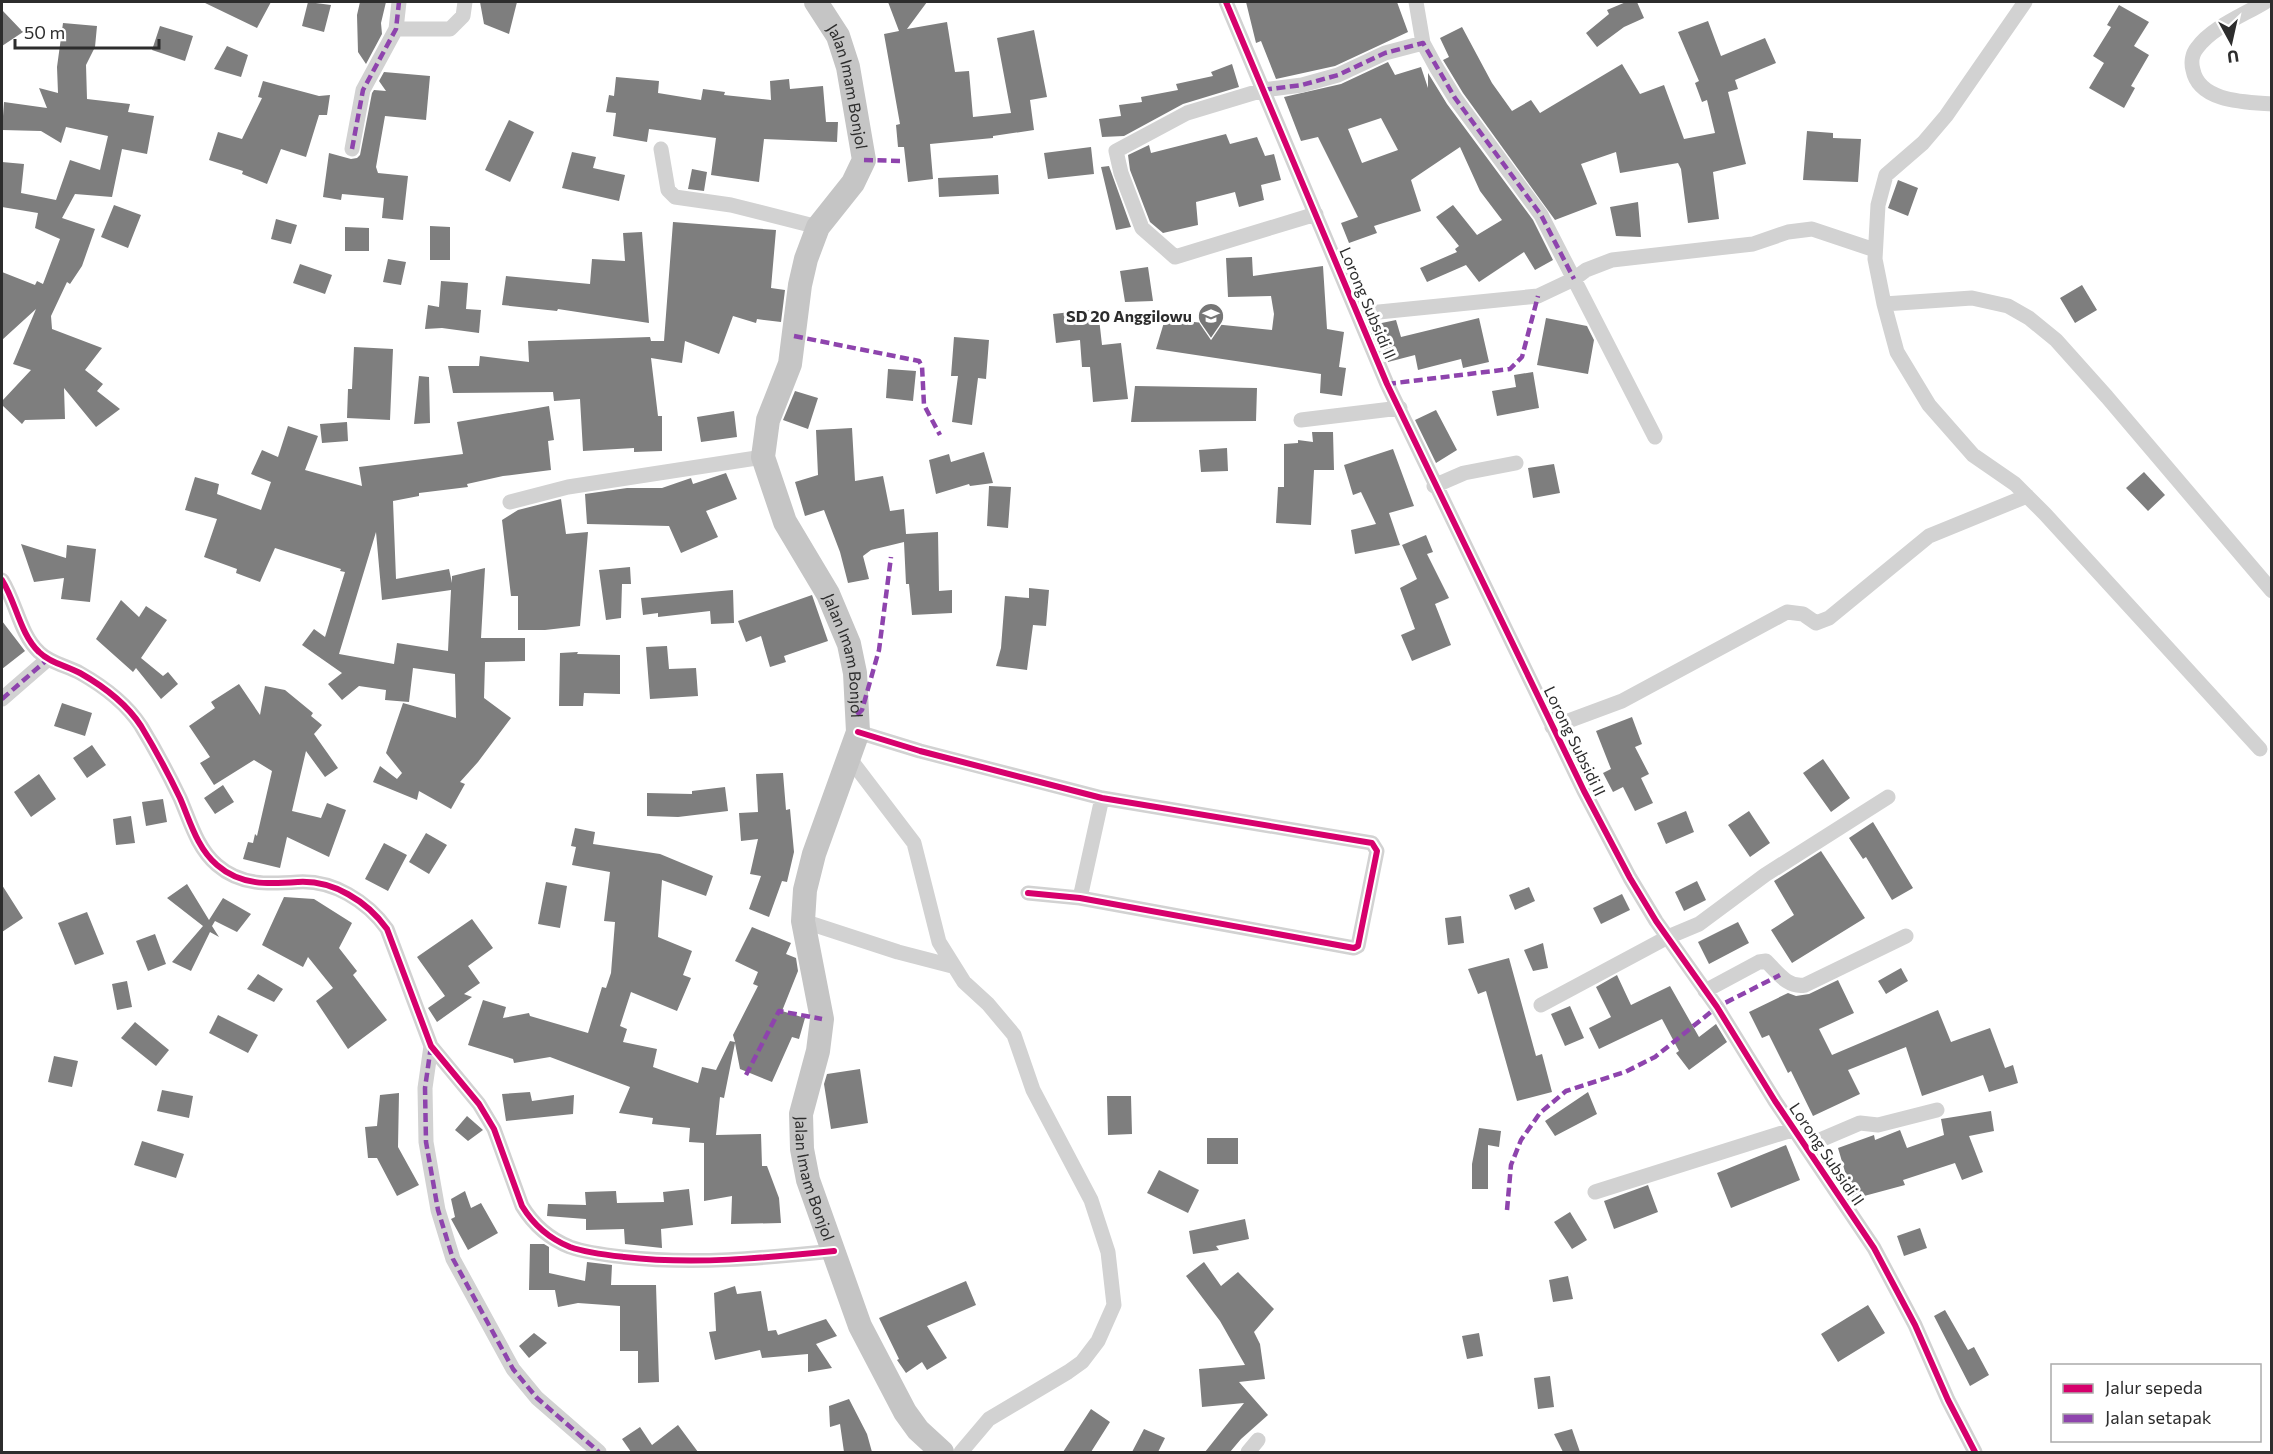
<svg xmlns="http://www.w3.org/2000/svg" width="2273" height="1454" viewBox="0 0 2273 1454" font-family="Commissioner,sans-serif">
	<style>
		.building { fill: #7e7e7e; fill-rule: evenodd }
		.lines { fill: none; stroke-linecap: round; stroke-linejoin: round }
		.minor { stroke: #d2d2d2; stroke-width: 15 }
		.primary { stroke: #c5c5c5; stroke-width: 24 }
		.quiet { stroke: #8e44ad; stroke-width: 4.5; stroke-dasharray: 9 4.5; stroke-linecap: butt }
		.cycleway-casing { stroke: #fff; stroke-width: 10 }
		.cycleway { stroke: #d6006c; stroke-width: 6 }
		.labels { text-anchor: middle; stroke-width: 6; stroke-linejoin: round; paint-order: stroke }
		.street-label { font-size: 16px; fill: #2d2d2d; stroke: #fff }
		.poi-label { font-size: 16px; font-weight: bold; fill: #2d2d2d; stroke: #fff; text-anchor: end }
	</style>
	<rect width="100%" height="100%" fill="#fff"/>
	<path class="building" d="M203,2H271L257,28Z
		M308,2L331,5L324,32L302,26Z
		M360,2H386L381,23L382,34L366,64L358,52L357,15Z
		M480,2H517L509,34L484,24Z
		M888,2H927L907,29L947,22L955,72L969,71L973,117L1011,113L997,38L1034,30L1047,97L1030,100L1034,130L993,136V138L930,144L933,179L908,182L904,147H898L896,125L900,124L884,34L899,31Z
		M1246,2H1397L1408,32L1335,66L1276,79L1261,41L1256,43Z
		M1626,2H1637L1644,18L1624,27L1597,47L1586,33L1609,14L1607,10Z
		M2119,5L2149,22L2134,46L2149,55L2131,86L2135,88L2124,108L2089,88L2104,63L2093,56L2111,27L2107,25Z
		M2,10L23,32L2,46Z
		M1708,21L1721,56L1765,38L1776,63L1735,80L1738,89L1728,92L1746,164L1713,172L1719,219L1688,223L1681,169L1678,163L1620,173L1616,152L1581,164L1597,204L1555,220L1463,93L1443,60L1449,57L1440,38L1462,27L1492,83L1512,111L1531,100L1540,113L1622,64L1640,94L1664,85L1684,139L1715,133L1707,100L1702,102L1695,83L1699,81L1678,32Z
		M63,23L97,26L95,47L86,65L87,99L130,104L128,112L154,116L147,154L122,149L112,197L75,194L62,218L95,229L82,266L70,284L67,282L51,316L52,329L102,348L85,370L103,384L97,391L120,409L96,427L64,388L65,419L25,420L22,424L2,405V401L31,370L13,364L36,309L2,340V272L35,285L37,281L43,284L60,239L35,228L38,213L2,207V162L24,164L21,193L56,200L70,160L100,170L108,136L66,127L61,143L41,131L2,130L4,102L47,108L39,88L58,93L57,67Z
		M160,26L193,36L185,61L152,50Z
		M227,46L248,55L241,77L214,69Z
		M1388,62L1395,75L1421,67L1428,88V73L1447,104L1533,220L1553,260L1535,270L1524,252L1479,282L1466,265L1427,282L1420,268L1457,252L1455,249L1459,246L1436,217L1453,205L1477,235L1502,220L1480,191L1460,147L1411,180L1421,211L1374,226L1377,233L1349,243L1341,223L1358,217L1318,137L1301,141L1284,97L1341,84ZM1381,118L1398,150L1362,163L1348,129Z
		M1232,64L1239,87L1183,104L1124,136L1102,137L1099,119L1121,116L1119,105L1142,102L1141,97L1178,90L1176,84L1213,76L1211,72Z
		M384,72L430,76L426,120L385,116L376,167L378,173L408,176L403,220L382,218L384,198L342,194L341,200L323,197L329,153L351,159L357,158L360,155L372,93L374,90L386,91L379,81Z
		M616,77L659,81L658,93L701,100L703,89L725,92L724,95L771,100L770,81L789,79L790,89L823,86L826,122H838L837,142L764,139L759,182L711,175L716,138L649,129L647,142L613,136L616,113L606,112L609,95L614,96Z
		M263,81L319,96L330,95L327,115H319L306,157L281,149L267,184L242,174L243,171L209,160L218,132L242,139L262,98L258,97Z
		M509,120L534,132L510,182L485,170Z
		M1807,131L1833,133V138L1861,139L1858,182L1803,180Z
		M1226,134L1230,144L1257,137L1265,156L1274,154L1281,180L1261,185L1264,200L1239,207L1235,192L1196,202L1198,225L1163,233L1150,222L1130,170L1128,155L1149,145L1151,153Z
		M1091,147L1094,174L1048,179L1044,153Z
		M572,152L596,157L593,168L625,175L619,201L562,188Z
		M1109,166L1131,227L1116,230L1101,167Z
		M692,169L707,172L704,191L688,189Z
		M998,175L999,194L939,197L938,178Z
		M1898,180L1918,188L1908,216L1888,208Z
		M1638,202L1641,237L1616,236L1610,207Z
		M114,205L141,215L128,248L101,237Z
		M276,219L297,225L291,244L271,239Z
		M673,222L776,230L771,288L785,290L781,322L757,319L756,323L733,316L719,354L685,341L682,363L651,358L658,416H662V451L634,452V448L583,451L580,399L554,401L553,392L453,393L448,366H479L480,356L529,362L528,341L650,337L651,341H664Z
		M430,226L450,227V260H430Z
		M345,227L369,228V251H345Z
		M642,232L649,323L558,309L557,311L502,305L506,276L590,284L592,259L625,261L623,233Z
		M1252,257L1253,276L1323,266L1327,329L1344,332L1339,367L1346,368L1342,396L1320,393L1321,374L1156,349L1165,319L1272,330L1274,314L1271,296L1228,297L1226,258Z
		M388,259L406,262L401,285L383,282Z
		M300,264L332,275L325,294L293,283Z
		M1148,267L1153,301L1125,302L1120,271Z
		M441,281L468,283L466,309L481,310L479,333L442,328L425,329L428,305L439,307Z
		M2082,285L2097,310L2075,323L2060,298Z
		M1098,309L1102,345L1121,343L1128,399L1093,402L1090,367H1082L1080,340L1056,343L1053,314Z
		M1479,318L1489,362L1463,368L1461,359L1418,370L1415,355L1388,362L1377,324L1396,320L1401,337Z
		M1546,318L1587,326L1594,340L1588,374L1537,365Z
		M954,337L989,340L986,379L978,378L972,425L952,422L958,376H951Z
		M354,347L393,349L390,420L347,418L348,389H352Z
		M888,369L916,371L913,401L886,398Z
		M1533,372L1539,408L1497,416L1492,391L1516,387L1514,375Z
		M419,376L429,377L430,423L414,424Z
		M1135,386L1257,388L1256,421L1131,422Z
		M795,391L818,398L808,429L783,420Z
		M549,406L554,440L548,441L551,470L503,476L467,484L468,487L419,493V496L393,501L396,579L449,569L452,583V576L485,568L481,638H525V661L485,662L484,698L511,718L478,762L460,782L465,784L451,809L419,791L417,800L373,782L380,766L397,779L402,773L386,753L403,703L456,718L455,674L413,668L409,702L385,700L386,690L359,686L342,700L328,684L342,673L302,645L314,629L325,637L345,572L340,571L341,569L275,548L260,582L236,573L237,569L204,557L217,519L185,510L195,477L219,484L217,494L261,510L271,482L251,474L262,450L278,457L288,426L318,436L305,470L362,486L359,467L463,454L457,422ZM376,532L382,600L451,590L448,651L397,643L394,664L339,654Z
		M1436,410L1457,450L1436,463L1415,420Z
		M734,411L737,437L701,442L697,417Z
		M347,422L348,441L322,443L320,424Z
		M852,428L855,481L883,476L890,511L904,509L906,534L938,532L939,591L952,590V613L912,615L909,584H906L904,542L871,550L863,556L869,579L848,583L840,552L824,510L805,516L795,482L818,475L816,430Z
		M1312,432H1333L1334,470H1314L1311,525L1276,523L1278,487H1284V444L1298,443V440L1313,442Z
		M1227,448L1228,471L1201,472L1199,450Z
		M1393,449L1414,506L1389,513L1400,545L1355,554L1351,530L1376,524L1361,492L1353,495L1344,465Z
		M984,452L993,483L970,486L969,484L936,494L929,460L949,454L951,462Z
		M1554,464L1560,493L1533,498L1528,468Z
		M2144,472L2165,495L2148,511L2126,488Z
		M726,473L737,499L706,511L718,537L681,553L669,526L587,524L585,494L627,488H662L691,478L693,484Z
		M989,486L1011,487L1008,528L987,526Z
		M561,499L566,534L588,532L580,626L545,630H518V596H511L502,520L518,510Z
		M1426,535L1433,552L1427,554L1449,598L1435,604L1451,645L1412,661L1401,635L1415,629L1400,588L1417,579L1402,545Z
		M21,544L66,558L67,545L96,549L90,602L61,599L64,578L34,582Z
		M630,567L631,584H622L621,618L606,620L599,570Z
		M1029,588L1049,590L1046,626L1033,625L1027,670L996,666L1001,648L1005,596L1029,598Z
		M733,590L734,623L711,624L710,611L658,617V613L643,615L641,598Z
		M812,595L828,641L784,656L786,662L770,667L761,636L746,642L738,621Z
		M121,600L139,617L146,606L167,620L141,658L163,676L168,672L178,684L161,699L136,668L133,672L96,639Z
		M2,621L25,651L2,669Z
		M667,646L669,669L696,668L698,696L650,699L646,647Z
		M578,652L577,654L620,655V694L584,693L583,706H559L560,653Z
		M239,684L260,715L265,686L285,690L313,713L311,716L322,725L314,734L338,768L325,777L306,751L292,811L321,818L327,803L346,810L329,857L287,837L280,868L243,859L248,842L253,843L255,834L257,836L272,771L254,760L214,785L200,763L210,757L189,726L215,708L211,702Z
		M62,703L92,713L85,736L54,726Z
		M1632,717L1642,744L1635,747L1649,774L1641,778L1653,803L1635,811L1623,787L1613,792L1603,773L1611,769L1596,731Z
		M92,745L106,765L87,778L73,758Z
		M1823,759L1850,798L1831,812L1803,773Z
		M783,773L786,810L790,809L794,852L787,882L782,881L769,917L749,909L761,876L750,874L758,839L741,841L739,813L758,812L756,774Z
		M39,774L56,799L31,817L14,792Z
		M223,785L234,802L215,814L204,798Z
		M725,787L728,811L678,817L647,816V793L692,794V791Z
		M163,799L167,822L146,826L142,802Z
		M1686,811L1694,832L1666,844L1657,823Z
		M1749,811L1770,843L1750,857L1728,825Z
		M131,816L135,843L116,845L113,819Z
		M1873,822L1913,888L1892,900L1866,857L1863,859L1849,838Z
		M575,828L595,832L593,844L660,854L713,876L706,896L662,880L658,937L692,951L683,975L691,978L677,1011L631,992L620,1026L627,1029L623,1042L657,1049L653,1067L698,1083L702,1067L716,1070L730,1041L735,1042L733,1035L758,986L753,984L758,972L735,961L752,927L791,943L786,954L796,958L798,971L782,1011L805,1018L799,1039L792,1037L772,1082L740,1069L735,1043L724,1098L720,1097L716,1135L761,1134L762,1166H767L779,1198L781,1223L731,1224L732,1196L704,1201V1143L689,1142L690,1128L652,1124L653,1118L619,1113L630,1087L550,1057L514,1063L513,1059L468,1045L483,1000L506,1007L503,1018L529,1013L530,1016L588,1033L602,987L606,988L611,973L615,922L604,921L610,872L572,865L576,847L571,846Z
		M426,833L447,845L429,874L409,862Z
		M384,843L407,855L388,891L365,879Z
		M1821,851L1865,918L1792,963L1771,930L1794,915L1774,881Z
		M1697,881L1706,900L1684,911L1675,892Z
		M546,882L567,886L560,928L538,924Z
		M187,884L209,920L223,898L251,914L237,932L215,921L212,926L219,937L210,932L191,971L172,962L203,926L167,898Z
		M2,885L23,918L2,932Z
		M1529,887L1535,901L1515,910L1509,895Z
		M1622,894L1630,910L1601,924L1593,908Z
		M284,897L314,899L352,923L339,948L357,971L353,975L387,1020L348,1049L316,1001L333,988L308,957L303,967L262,945Z
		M87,912L104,954L75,965L58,923Z
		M1461,916L1464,943L1448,945L1445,918Z
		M472,919L493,948L468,966L480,983L464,994L472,997L437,1022L428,1008L445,996L417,957Z
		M1738,922L1749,943L1709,964L1698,942Z
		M155,934L166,964L148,971L136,941Z
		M1543,943L1548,968L1533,971L1524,950Z
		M1509,958L1536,1056L1542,1054L1552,1092L1517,1101L1486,991L1478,994L1468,969Z
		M1901,968L1908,981L1886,994L1878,981Z
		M258,974L283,989L274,1002L247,989Z
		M1617,975L1631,1005L1670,986L1699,1037L1716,1024L1727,1042L1689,1070L1676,1053L1679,1051L1662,1019L1599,1049L1589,1028L1611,1017L1596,987Z
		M1838,980L1854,1013L1819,1029L1832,1055L1938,1010L1951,1042L1990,1028L2005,1068L2013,1065L2018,1083L1989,1092L1983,1075L1922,1096L1906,1047L1848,1070L1860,1094L1813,1116L1791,1071L1788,1073L1769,1035L1762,1038L1749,1012L1788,993L1796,996L1809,994Z
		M127,981L132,1007L117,1010L112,984Z
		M1570,1006L1584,1038L1565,1046L1551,1014Z
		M218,1015L258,1035L248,1053L209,1033Z
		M135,1022L169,1050L156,1066L121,1038Z
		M54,1056L78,1061L72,1087L48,1082Z
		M860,1069L868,1123L831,1129L824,1084L827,1074Z
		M162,1090L193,1096L189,1118L157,1111Z
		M530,1092L532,1101L574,1095L573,1114L506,1121L502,1094Z
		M1588,1092L1597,1114L1555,1136L1545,1121Z
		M399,1093L398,1147L419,1185L397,1196L377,1158H368L365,1127L377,1126L380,1095Z
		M1107,1096H1131L1132,1134L1108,1135Z
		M1991,1111L1994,1131L1969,1136L1983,1172L1962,1180L1955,1163L1903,1180L1905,1185L1853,1199L1838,1148L1874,1135L1875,1140L1900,1130L1907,1148L1944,1135L1941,1119Z
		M467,1116L483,1130L468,1141L455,1130Z
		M1479,1128L1501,1131L1499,1147L1488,1145V1189H1472V1164Z
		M1207,1138H1238V1164H1207Z
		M142,1141L184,1154L176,1178L134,1165Z
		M1786,1145L1800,1180L1731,1208L1717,1173Z
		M1159,1170L1199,1190L1188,1213L1147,1193Z
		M1648,1185L1658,1212L1614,1229L1604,1201Z
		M689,1189L693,1225L661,1229L662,1248L625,1244L624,1229L586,1230V1219L547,1216L548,1204L586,1205L585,1192L616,1191L617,1203L664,1202L663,1192Z
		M465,1191L471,1208L481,1203L498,1233L468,1250L451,1219L455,1217L451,1199Z
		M1570,1212L1587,1240L1572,1249L1554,1222Z
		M1245,1219L1249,1239L1216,1246L1219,1250L1193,1254L1189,1231Z
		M1920,1228L1927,1248L1904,1256L1897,1236Z
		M530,1244H544L549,1247V1273L585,1281L587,1262L612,1265L611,1285H656L659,1382L638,1383V1351H620V1306L578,1303L558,1307L555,1290H529Z
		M1204,1262L1221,1286L1238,1272L1274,1309L1254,1332L1260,1344L1265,1379L1239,1382L1268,1415L1241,1439L1230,1452H1205L1244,1403L1202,1407L1199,1369L1245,1365L1220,1321L1186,1276Z
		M1568,1276L1573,1299L1553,1302L1549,1280Z
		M966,1281L976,1305L927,1326L947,1358L927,1370L922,1362L906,1373L897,1360L899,1359L879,1318Z
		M735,1286L737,1294L761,1291L768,1331L776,1330L778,1335L826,1319L837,1336L816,1344L832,1368L808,1372V1354L762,1358L760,1350L715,1360L709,1332L716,1331L714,1293Z
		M1868,1305L1885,1333L1838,1362L1821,1334Z
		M1945,1310L1968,1350L1974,1347L1989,1375L1970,1386L1934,1316Z
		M534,1333L547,1343L529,1358L519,1346Z
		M1479,1333L1483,1356L1467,1359L1462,1336Z
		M1550,1376L1554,1407L1538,1409L1534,1378Z
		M849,1399L867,1434L872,1452H844L840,1424L830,1427L829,1406Z
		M1091,1409L1110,1422L1091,1452H1063Z
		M678,1425L698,1452H631L622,1439L640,1427L652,1445Z
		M1144,1429L1165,1438L1158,1452H1132Z
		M1572,1429L1580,1452H1563L1554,1434Z"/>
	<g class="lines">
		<path class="minor" d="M1226,2L1387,384L1584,791L1630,878L1656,921L1717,1007L1775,1101L1874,1248L1915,1325L1948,1400L1975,1452
			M1416,2L1423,43L1436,67L1455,98L1541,215L1655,437
			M2025,2L1946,116L1923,143L1886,175L1878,205L1875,259L1884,304L1972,298L2008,306L2029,318L2056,340L2107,397L2272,591
			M2265,2C2244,15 2212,27 2197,48C2192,54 2191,63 2193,70C2199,102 2246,102 2272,104
			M396,29H450L463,16L465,2
			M352,149L363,90L396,29L399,2
			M661,149L668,190L675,197L731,205L818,227
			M1316,214L1175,257L1142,228L1121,173L1116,151L1187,113L1263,90L1302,85L1338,75L1385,53L1423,43
			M1884,304L1897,352L1929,405L1973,455L2015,484L2045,514L2260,749
			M1359,314L1538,296L1574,279L1586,270L1612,260L1753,244L1788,232L1812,229L1875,250
			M1301,420L1400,408
			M1434,486L1464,473L1516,463
			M510,502L568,487L763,457
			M2,580C16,602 20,634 39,652C50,663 67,666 80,673C103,686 126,703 141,726C155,749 168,773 180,798C190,821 197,848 217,865C241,886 269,884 298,882C333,880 367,901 387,929L431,1046L479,1104L494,1129L522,1206C533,1224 550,1239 570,1247C587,1253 606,1255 624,1257C694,1265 764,1258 834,1251
			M2,699L48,659
			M1552,727L1622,701L1787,612L1803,614L1816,623L1829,618L1929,536L2027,496
			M858,732L920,751L1102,798L1372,843L1377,851L1358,946L1354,948L1080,898L1028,893
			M850,759L914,843L939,942L964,982L988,1004L1014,1035L1033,1090L1091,1200L1108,1252L1114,1305L1098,1341L1082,1362L1068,1372L989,1419L961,1452
			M1080,898L1102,798
			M803,921L898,952L952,966
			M1705,991L1759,962L1766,961C1778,973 1788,988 1805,985L1906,936
			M1541,1005L1668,937L1699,924L1765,875L1888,797
			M431,1046L425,1088L426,1142L438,1210L453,1259L513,1369L537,1398L599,1452
			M1806,1146L1860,1123L1878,1125L1937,1110
			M1595,1192L1795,1129
			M1248,1452L1258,1440"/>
		<path class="primary" id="s1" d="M816,2L838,36L848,67L864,160L853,183L818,227L806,259L800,285L790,364L768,420L763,457L785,522L828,594L849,644L855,673L858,732L814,854L805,890L803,921L822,1019L818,1051L801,1114L802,1149L808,1180L860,1326L905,1412L918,1430L942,1452"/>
		<path class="quiet" d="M1263,90L1302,85L1338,75L1385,53L1423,43L1455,98L1541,215L1574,279
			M352,149L363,90L396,29L399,2
			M864,160L901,161
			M794,336L919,361L922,366L924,405L940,435
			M1387,384L1510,369L1522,357L1538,296
			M2,699L48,659
			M857,715L862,710L879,650L891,557
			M431,1046L425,1088L426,1142L438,1210L453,1259L513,1369L537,1398L599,1452
			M746,1075L779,1011L822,1019
			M1507,1210L1511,1165L1521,1140L1540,1113L1566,1091L1625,1072L1655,1057L1717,1007L1780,975"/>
		<g class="cycleway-casing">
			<path id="cycleway" d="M1226,2L1387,384L1584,791L1630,878L1656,921L1717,1007L1775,1101L1874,1248L1915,1325L1948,1400L1975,1452
				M2,580C16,602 20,634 39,652C50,663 67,666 80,673C103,686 126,703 141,726C155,749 168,773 180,798C190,821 197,848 217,865C241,886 269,884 298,882C333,880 367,901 387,929L431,1046L479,1104L494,1129L522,1206C533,1224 550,1239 570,1247C587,1253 606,1255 624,1257C694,1265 764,1258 834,1251
				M858,732L920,751L1102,798L1372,843L1377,851L1358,946L1354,948L1080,898L1028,893"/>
		</g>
		<use href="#cycleway" class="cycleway"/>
	</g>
	<defs>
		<g id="school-pin" transform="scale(1.35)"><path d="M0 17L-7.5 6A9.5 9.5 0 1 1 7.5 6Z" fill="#767676" stroke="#fff"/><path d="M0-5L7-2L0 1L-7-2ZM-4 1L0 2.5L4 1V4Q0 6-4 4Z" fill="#fff"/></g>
	</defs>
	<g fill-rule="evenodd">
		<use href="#school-pin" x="1211" y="316"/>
	</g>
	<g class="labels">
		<g class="street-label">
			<text dy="6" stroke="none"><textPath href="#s1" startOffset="92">Jalan Imam Bonjol</textPath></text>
			<text transform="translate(1368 303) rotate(67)" y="6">Lorong Subsidi II</text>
			<text dy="6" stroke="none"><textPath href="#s1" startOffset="704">Jalan Imam Bonjol</textPath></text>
			<text transform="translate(1575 741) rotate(64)" y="6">Lorong Subsidi II</text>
			<text transform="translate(1827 1154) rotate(56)" y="6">Lorong Subsidi II</text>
			<text dy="6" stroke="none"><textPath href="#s1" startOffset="1244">Jalan Imam Bonjol</textPath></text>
		</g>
		<g class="poi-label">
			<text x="1192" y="322">SD 20 Anggilowu</text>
		</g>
	</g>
	<rect width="2273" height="1454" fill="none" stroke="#2d2d2d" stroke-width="6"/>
	<rect x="2051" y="1364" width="210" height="78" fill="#ffffff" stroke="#ababab" stroke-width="1.5"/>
	<rect x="2063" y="1384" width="30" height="9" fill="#d6006c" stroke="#ababab" stroke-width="1.5"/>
	<text x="2105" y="1394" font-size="18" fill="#2d2d2d">Jalur sepeda</text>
	<rect x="2063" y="1414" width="30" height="9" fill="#8e44ad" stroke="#ababab" stroke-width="1.5"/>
	<text x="2105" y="1424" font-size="18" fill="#2d2d2d">Jalan setapak</text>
	<g transform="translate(2231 42) rotate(172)" stroke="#ffffff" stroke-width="4.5" paint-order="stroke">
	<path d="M0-4.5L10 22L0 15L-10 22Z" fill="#2d2d2d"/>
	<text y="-9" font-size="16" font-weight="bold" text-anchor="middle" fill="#2d2d2d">U</text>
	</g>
	<path d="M15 39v9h144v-9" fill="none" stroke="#2d2d2d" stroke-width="3"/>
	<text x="24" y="39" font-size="18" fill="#2d2d2d" stroke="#ffffff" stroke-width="4.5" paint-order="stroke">50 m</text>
</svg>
